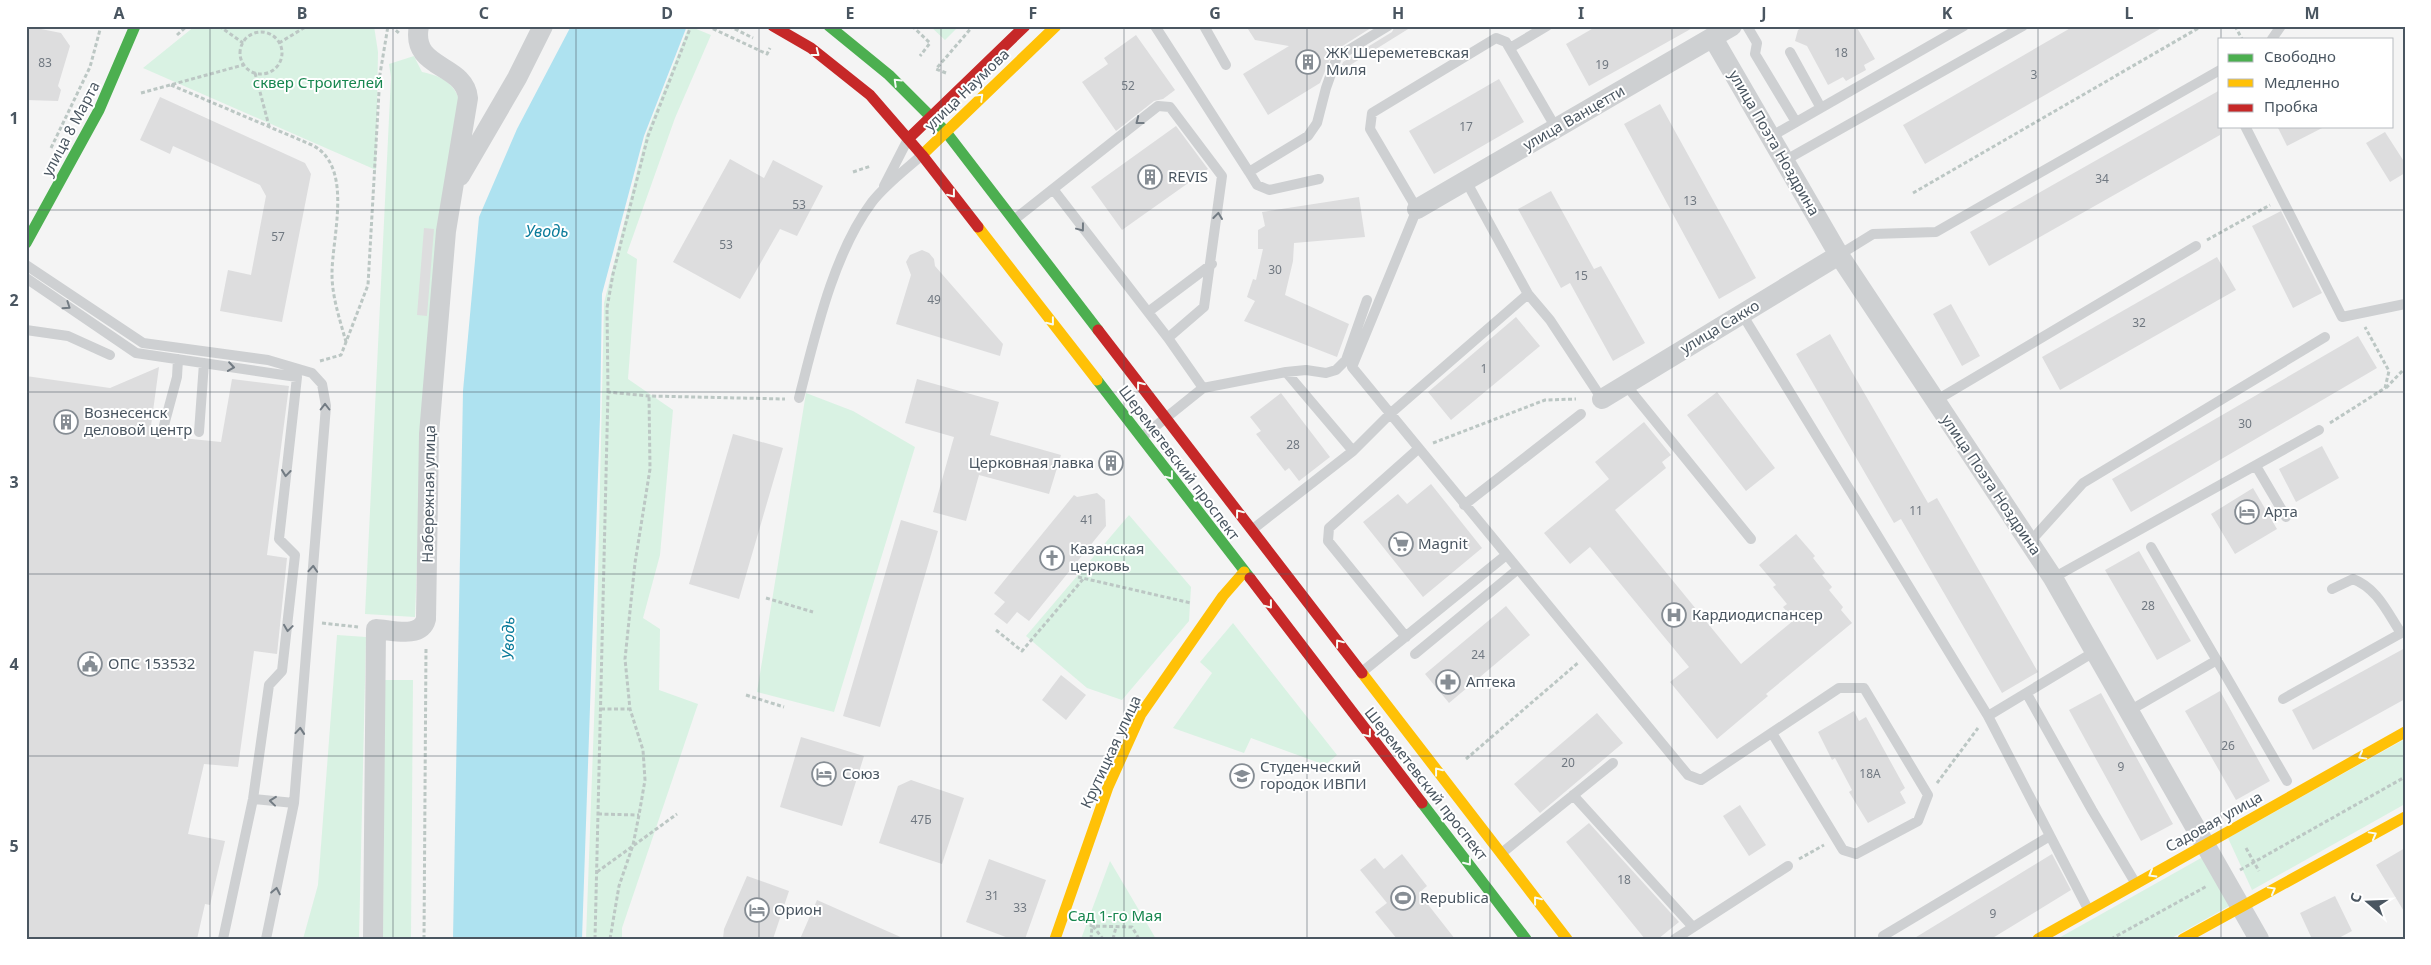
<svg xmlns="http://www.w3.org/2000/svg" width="2431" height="965" viewBox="0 0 2431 965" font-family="'Noto Sans',sans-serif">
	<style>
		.green { fill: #d9f2e3 }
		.water { fill: #aee2f0 }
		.building { fill: #ddddde }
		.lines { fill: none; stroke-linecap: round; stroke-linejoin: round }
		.path { stroke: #bcc7c4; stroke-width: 3; stroke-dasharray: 4 2.5; stroke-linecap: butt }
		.lane { stroke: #ced0d2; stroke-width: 10 }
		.street { stroke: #ced0d2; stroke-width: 20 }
		.fast { stroke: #4caf50; stroke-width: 11 }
		.slow { stroke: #ffc107; stroke-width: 11 }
		.jam { stroke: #c62828; stroke-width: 11 }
		.oneway { stroke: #f6fbf6 }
		.oneway2 { stroke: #727b83 }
		.grid { fill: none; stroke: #4a5661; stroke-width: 1; stroke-opacity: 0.55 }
		.labels { text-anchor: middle; stroke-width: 4; stroke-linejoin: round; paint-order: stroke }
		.number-label { font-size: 12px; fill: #707881 }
		.poi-label { font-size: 15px; fill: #4a5661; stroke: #fff; text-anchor: start }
		.park-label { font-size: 15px; fill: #17864f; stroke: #fff }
		.street-label { font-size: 15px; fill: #4a5661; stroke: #fff }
		.water-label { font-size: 16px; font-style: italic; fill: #0c7c9b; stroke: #fff }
		.neatline { fill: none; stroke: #4a5661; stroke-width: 2 }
		.grid-label { font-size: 16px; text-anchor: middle; font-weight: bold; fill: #4a5661 }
	</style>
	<rect width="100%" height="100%" fill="#f4f4f4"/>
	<path class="green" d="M195,26H374L378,52L376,170L143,68Z
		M689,26L711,35L675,118L627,253L637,259L628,379L673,410L660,555L643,618L660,629L659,690L698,704L622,928V939H586L596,667L604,303L646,135Z
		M930,26H959L945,40Z
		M414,56L422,72C442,76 455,83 460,103L422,431L415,617L365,614L391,77L389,64Z
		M806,393L853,411L915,447L834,712L757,692Z
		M1129,515L1191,587L1189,621L1122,700L1087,688L1026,636Z
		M1233,623L1337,755L1325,765L1251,738L1244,753L1173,728L1212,673L1200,662Z
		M337,635L366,637L359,939H303L318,885Z
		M384,680H413L411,939H383Z
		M2405,739V804L2252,890L2228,838Z
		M2210,853L2233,904L2170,939H2057Z
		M1110,861L1156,939H1081Z"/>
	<path class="water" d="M571,26H687L644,136L602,294L600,417L582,939H453L463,391L479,217L517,129Z"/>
	<path class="building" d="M26,26L61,33L70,46L58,86L61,90L58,101L26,100Z
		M1246,26H1374L1333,52L1320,83L1268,115L1243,74L1289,46L1255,40Z
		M1395,26H1413L1339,72L1343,62L1392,32Z
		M1597,26H1696L1589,86L1566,44Z
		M1804,26H1856L1875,59L1864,65L1866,70L1846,81L1843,77L1828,85L1807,46L1795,41L1798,30Z
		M2074,26H2165L1925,164L1903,125Z
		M1136,35L1175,90L1163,99L1154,101L1116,131L1082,82L1108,64L1104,58Z
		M1499,79L1524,122L1434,174L1409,131Z
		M2220,90V135L1989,266L1970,232Z
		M160,97L305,163L311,174L282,322L220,311L228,270L251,275L266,196L260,185L173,146L170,154L140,140Z
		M1660,104L1756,278L1719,299L1624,124Z
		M1176,126L1208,169L1122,230L1091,187Z
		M2277,126H2326L2287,146Z
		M2385,132L2405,163V173L2390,182L2366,143Z
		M730,159L764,178L773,160L823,186L797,236L780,229L740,299L673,262Z
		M1551,191L1594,269L1601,266L1645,343L1613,361L1570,283L1561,288L1518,209Z
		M1359,197L1365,237L1294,243L1293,261L1285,295L1349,324L1337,357L1244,321L1255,301L1247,297L1253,279L1256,280L1263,249H1258V230L1265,226L1262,212Z
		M2281,211L2322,293L2293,308L2252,226Z
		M424,228L434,229L427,316L417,315Z
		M922,250L929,253L934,259L935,266L1003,344L1000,356L896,324L911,275L906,262L910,255Z
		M2217,257L2236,290L2060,390L2042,357Z
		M1951,304L1980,356L1962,366L1933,314Z
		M1516,317L1540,346L1451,420L1428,392Z
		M1830,334L1928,503L1937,498L2038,672L2002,693L1901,519L1894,523L1796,354Z
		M2358,336L2377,368L2131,512L2112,479Z
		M159,367L150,433L162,436L221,442L232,379L289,386L267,555L287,558L277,654L254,651L238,767L204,764L188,834L225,841L210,905L205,904L197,939H26V376L110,388Z
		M917,379L999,402L990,435L1061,455L1049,494L979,475L966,521L933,512L954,437L905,423Z
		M1717,392L1775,468L1746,491L1687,415Z
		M1281,393L1330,457L1299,481L1289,468L1285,471L1256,434L1261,431L1250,417Z
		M1644,422L1671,455L1662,462L1666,468L1615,510L1741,664L1794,620L1783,607L1787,604L1773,587L1776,585L1759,565L1796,534L1815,556L1813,558L1825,573L1822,575L1832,587L1829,590L1843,607L1841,610L1852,623L1766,694L1768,696L1717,739L1670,682L1689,667L1590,547L1570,564L1544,533L1609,479L1595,462Z
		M733,434L783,448L739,599L689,584Z
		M2322,446L2339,478L2296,502L2279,469Z
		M1431,484L1482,548L1423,597L1363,522L1398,494L1407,504Z
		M2253,488L2277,529L2235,554L2211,514Z
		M1097,493L1105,500L1106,526L1029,621L1017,612L1007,624L994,614L1005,602L994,593L1074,495L1077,497Z
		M901,520L938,531L880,727L843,716Z
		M2139,551L2191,641L2157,660L2105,570Z
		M1506,606L1530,635L1449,703L1425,674Z
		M2405,648V699L2313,750L2292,710Z
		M1061,675L1086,695L1066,720L1042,700Z
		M2220,691L2270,781L2236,800L2185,711Z
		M2101,693L2173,824L2141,841L2069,710Z
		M1854,711L1859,721L1866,717L1905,788L1900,792L1906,803L1868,823L1849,792L1852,790L1835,758L1832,760L1818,732Z
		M1597,713L1623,743L1540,813L1514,784Z
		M801,737L864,756L842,826L780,807Z
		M911,780L964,798L942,864L879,843L898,786Z
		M1740,805L1766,845L1749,856L1723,816Z
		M1589,823L1679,922L1658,939H1645L1566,842Z
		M2405,848V913L2376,865Z
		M1402,854L1427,886L1419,893L1455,939H1397L1375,912L1387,903L1360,870L1375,858L1384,869Z
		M2052,854L2071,890L1991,939H1913Z
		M989,859L1046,880L1025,939H1011L966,922Z
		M747,876L789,891L773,939H723L724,929Z
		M2335,896L2352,931L2337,939H2312L2300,913Z
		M817,900L905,939H800Z"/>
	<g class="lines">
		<path class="path" d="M219,26L243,43
			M391,26L400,34
			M707,26L767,54L770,48
			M729,26L753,38
			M912,26L930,43L920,56
			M2235,26L2242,39
			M240 53a21 21 0 1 1 42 0a21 21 0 1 1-42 0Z
			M177,35L187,26
			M279,43L307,26
			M255,73L269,126
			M946,73L936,69L973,26
			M171,85L312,145C354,166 332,236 332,274C332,297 340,320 346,342
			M141,93L243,65
			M51,148L90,67L101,26
			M853,172L871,166
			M1913,193L2202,26
			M2207,240L2270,205
			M320,361L341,355L368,285L380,74L388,26
			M2386,388L2405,368
			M608,392L607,308L613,274L648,136L691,26
			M2330,423L2385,388L2389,371L2365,327
			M1433,443L1545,400L1576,399
			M1078,577L1191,603
			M766,598L813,612
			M322,623L358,627
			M996,630L1022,651L1084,578
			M746,695L784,707
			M601,709H630
			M1466,759L1579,662
			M1937,783L1978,728
			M598,814L639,815
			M2246,848L2259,871
			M1799,859L1824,845
			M2240,870L2405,777
			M597,872L677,814
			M1084,922L1092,926L1132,927L1139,939
			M1093,926L1103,939
			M424,939L426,647
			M595,939L608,392L649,396L785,399
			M610,939L619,886L633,845L639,815L645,780L643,750L630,709L625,659L635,563L650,469L649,396
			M1091,939L1092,926
			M1113,939L1116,927
			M2111,939L2207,886"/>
		<path class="lane" d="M1155,26L1249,172L1308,136L1317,123L1326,88L1337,57L1388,26
			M1204,26L1226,65
			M1747,26L1757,43L1755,54L1796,122
			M2272,39L2281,26
			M1510,48L1547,26
			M1790,52L1821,108
			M2245,126L2342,317L2405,304
			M1556,128L1506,42L1496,38L1372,113L1370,129L1417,209L1352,367L1688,775L1701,780L1839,688H1864L1928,795L1918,821L1856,854L1843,850L1772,733
			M1770,137L1964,26
			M1784,161L2023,26
			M1249,172L1257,185L1269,190L1319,179
			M1466,181L1528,294L1550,320L1602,399
			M884,186L907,141
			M1053,189L1168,338
			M1015,219L1158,106L1170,107L1222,176L1204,307L1168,338L1203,388
			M1839,255L1873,234L1936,232L2220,70
			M26,265L143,343L268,360L312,373L322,384L326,406L294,803L266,939
			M26,278L136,353L297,377L279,539L295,555L282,671L269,685L253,799L223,939
			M1148,312L1212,264
			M1742,314L1988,716L2088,909
			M26,330L68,336L110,355
			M1286,372L1353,451L1391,413L1528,294
			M1625,384L1751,539
			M799,398C815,336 833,254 872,202C885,185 905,170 922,155
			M1935,401L2196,246
			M163,429L177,377L178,359
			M199,432L204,363
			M1142,437L1203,388L1286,372L1306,370L1326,373L1336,370L1346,360L1367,300
			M2256,466L2286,517
			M1464,505L1581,414
			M1253,529L1353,451
			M2029,543L2083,483L2325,337
			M2151,547L2287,781
			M2053,578L2319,430
			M2332,589L2353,579C2377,588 2387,612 2401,633
			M1406,637L1328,541L1329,528L1418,449
			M1415,654L1517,570
			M1362,672L1505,556
			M2027,694L2092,810L2136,884
			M2283,699L2405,631
			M2129,711L2217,660
			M1988,716L2094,652
			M1573,795L1692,926
			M253,799L294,803
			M1503,852L1613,763
			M1883,936L2050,836
			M1675,939L1788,866"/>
		<path class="street" d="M1713,38L1839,255L2053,578L2259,939
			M460,176L517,78L543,26
			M1417,209L1732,26
			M1602,399L1839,255
			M373,939L376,629C392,630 421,639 426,619L429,434L446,231L468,98C465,63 410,70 419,26"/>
		<path class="fast" d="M829,26L889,75L946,132L1098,330
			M26,243L99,110L135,26
			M1097,380L1250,578
			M1422,803L1526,939"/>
		<path class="slow" d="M922,155L1056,26
			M978,227L1097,380
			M1362,673L1567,939
			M1055,939L1108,787L1141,714L1223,596L1244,572
			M2038,939L2405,732
			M2183,939L2405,817"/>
		<path class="jam" d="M773,26L811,48L870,95L922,155L978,227
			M908,139L1025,26
			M1098,330L1362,673
			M1250,578L1422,803"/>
	</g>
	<defs><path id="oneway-chevron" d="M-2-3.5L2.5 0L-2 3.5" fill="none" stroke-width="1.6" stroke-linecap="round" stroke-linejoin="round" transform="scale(1.25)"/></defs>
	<g class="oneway">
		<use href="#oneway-chevron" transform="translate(816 53) rotate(38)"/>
		<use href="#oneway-chevron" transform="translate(897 82) rotate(-136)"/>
		<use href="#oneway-chevron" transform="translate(980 97) rotate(-44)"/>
		<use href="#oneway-chevron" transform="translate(952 194) rotate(52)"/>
		<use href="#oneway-chevron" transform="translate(1051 322) rotate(52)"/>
		<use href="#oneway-chevron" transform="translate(1140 385) rotate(-128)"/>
		<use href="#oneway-chevron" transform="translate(1170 476) rotate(52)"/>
		<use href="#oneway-chevron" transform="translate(1239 513) rotate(-128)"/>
		<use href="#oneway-chevron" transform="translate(1269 605) rotate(52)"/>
		<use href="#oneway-chevron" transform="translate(1339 643) rotate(-128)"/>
		<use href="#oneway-chevron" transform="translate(1368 734) rotate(52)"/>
		<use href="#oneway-chevron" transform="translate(2362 756) rotate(151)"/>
		<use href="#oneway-chevron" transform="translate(1438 771) rotate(-128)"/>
		<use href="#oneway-chevron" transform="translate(2373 835) rotate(-29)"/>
		<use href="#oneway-chevron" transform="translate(1468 862) rotate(52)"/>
		<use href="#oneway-chevron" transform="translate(2152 874) rotate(150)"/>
		<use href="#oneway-chevron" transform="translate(2272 890) rotate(-29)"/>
		<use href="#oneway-chevron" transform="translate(1537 900) rotate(-128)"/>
	</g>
	<g class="oneway2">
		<use href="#oneway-chevron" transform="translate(1139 121) rotate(142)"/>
		<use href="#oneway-chevron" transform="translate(1218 216) rotate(-83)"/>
		<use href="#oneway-chevron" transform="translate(1081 228) rotate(53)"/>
		<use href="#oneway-chevron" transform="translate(67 306) rotate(34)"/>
		<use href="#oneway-chevron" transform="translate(231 367) rotate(8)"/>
		<use href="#oneway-chevron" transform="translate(325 407) rotate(-90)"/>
		<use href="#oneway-chevron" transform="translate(286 473) rotate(96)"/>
		<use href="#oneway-chevron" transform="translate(313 569) rotate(-86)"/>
		<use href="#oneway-chevron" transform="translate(288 628) rotate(98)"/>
		<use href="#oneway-chevron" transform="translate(300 731) rotate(-85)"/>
		<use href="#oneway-chevron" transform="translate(273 801) rotate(-174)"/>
		<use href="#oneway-chevron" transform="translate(276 891) rotate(-79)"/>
	</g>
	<path class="grid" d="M210,26V939M393,26V939M576,26V939M759,26V939M941,26V939M1124,26V939M1307,26V939M1490,26V939M1672,26V939M1855,26V939M2038,26V939M2221,26V39M2221,126V939M26,210H2405M26,392H2405M26,574H2405M26,756H2405"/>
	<defs>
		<g id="building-ring" transform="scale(1.25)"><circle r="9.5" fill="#fff" stroke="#868d94" stroke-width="1.5"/><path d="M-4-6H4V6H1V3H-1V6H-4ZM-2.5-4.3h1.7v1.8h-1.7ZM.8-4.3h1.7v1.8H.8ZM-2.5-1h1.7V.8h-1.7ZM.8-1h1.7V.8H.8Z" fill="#868d94"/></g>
		<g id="hotel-ring" transform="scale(1.25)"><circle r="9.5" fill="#fff" stroke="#868d94" stroke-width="1.5"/><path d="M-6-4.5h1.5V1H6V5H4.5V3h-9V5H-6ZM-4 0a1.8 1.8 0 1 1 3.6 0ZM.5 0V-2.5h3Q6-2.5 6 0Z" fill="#868d94"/></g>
		<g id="supermarket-ring" transform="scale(1.25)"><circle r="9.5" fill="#fff" stroke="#868d94" stroke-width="1.5"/><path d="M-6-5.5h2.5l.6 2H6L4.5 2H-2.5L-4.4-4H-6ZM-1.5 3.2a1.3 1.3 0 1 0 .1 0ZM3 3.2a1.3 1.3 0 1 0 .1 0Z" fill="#868d94"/></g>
		<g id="church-ring" transform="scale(1.25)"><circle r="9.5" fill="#fff" stroke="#868d94" stroke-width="1.5"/><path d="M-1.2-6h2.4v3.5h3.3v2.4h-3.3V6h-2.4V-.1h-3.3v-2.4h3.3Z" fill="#868d94"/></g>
		<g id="hospital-ring" transform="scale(1.25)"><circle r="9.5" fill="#fff" stroke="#868d94" stroke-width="1.5"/><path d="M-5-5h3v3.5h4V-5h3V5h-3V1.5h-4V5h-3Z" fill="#868d94"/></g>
		<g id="civic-ring" transform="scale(1.25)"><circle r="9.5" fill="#fff" stroke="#868d94" stroke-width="1.5"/><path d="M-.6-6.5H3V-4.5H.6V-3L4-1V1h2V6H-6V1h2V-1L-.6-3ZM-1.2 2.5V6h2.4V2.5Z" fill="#868d94"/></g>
		<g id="pharmacy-ring" transform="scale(1.25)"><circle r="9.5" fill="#fff" stroke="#868d94" stroke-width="1.5"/><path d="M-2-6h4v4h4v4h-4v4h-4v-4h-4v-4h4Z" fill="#868d94"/></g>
		<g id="university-ring" transform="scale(1.25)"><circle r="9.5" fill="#fff" stroke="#868d94" stroke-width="1.5"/><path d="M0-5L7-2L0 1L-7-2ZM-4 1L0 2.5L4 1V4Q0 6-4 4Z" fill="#868d94"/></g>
		<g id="stadium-ring" transform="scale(1.25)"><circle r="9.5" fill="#fff" stroke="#868d94" stroke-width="1.5"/><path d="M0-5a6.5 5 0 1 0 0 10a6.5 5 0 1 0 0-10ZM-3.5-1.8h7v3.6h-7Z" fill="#868d94"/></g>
	</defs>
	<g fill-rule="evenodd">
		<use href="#building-ring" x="1308" y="62"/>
		<use href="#building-ring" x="1150" y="177"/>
		<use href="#building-ring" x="66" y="422"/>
		<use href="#building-ring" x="1111" y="463"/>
		<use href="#hotel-ring" x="2247" y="512"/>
		<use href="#supermarket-ring" x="1401" y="544"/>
		<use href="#church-ring" x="1052" y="558"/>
		<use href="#hospital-ring" x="1674" y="615"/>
		<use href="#civic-ring" x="90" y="664"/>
		<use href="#pharmacy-ring" x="1448" y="682"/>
		<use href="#hotel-ring" x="824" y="774"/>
		<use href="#university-ring" x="1242" y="776"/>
		<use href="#stadium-ring" x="1403" y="898"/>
		<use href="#hotel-ring" x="757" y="910"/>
	</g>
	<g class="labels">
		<g class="number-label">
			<text x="1841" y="57">18</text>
			<text x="45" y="67">83</text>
			<text x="1602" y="69">19</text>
			<text x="2034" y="79">3</text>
			<text x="1128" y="90">52</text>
			<text x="1466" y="131">17</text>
			<text x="2102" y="183">34</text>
			<text x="1690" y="205">13</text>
			<text x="799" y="209">53</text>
			<text x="278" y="241">57</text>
			<text x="726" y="249">53</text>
			<text x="1275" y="274">30</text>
			<text x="1581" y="280">15</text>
			<text x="934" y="304">49</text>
			<text x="2139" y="327">32</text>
			<text x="1484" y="373">1</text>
			<text x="2245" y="428">30</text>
			<text x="1293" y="449">28</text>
			<text x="1916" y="515">11</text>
			<text x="1087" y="524">41</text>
			<text x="2148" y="610">28</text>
			<text x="1478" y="659">24</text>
			<text x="2228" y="750">26</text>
			<text x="1568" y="767">20</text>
			<text x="2121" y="771">9</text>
			<text x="1870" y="778">18А</text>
			<text x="921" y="824">47Б</text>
			<text x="1624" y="884">18</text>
			<text x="992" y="900">31</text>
			<text x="1020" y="912">33</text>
			<text x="1993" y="918">9</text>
		</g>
		<g class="poi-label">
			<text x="1326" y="58">ЖК Шереметевская<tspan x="1326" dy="17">Миля</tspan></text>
			<text x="1168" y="182">REVIS</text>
			<text x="84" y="418">Вознесенск<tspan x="84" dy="17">деловой центр</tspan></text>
			<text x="1094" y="468" text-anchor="end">Церковная лавка</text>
			<text x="2264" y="517">Арта</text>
			<text x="1418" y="549">Magnit</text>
			<text x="1070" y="554">Казанская<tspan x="1070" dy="17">церковь</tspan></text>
			<text x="1692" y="620">Кардиодиспансер</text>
			<text x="108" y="669">ОПС 153532</text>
			<text x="1466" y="687">Аптека</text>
			<text x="1260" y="772">Студенческий<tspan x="1260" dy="17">городок ИВПИ</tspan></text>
			<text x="842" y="779">Союз</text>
			<text x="1420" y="903">Republica</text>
			<text x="774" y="915">Орион</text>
		</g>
		<g class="park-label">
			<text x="318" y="88">сквер Строителей</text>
			<text x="1115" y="921">Сад 1-го Мая</text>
		</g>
		<g class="street-label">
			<text transform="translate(967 90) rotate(-44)" y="5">улица Наумова</text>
			<text transform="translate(1574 118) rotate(-30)" y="5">улица Ванцетти</text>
			<text transform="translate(71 129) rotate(-62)" y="5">улица 8 Марта</text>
			<text transform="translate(1774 143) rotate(60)" y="5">улица Поэта Ноздрина</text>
			<text transform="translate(1720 327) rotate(-31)" y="5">улица Сакко</text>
			<text transform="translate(1179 463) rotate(53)" y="5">Шереметевский проспект</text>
			<text transform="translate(1991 485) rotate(56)" y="5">улица Поэта Ноздрина</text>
			<text transform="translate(429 494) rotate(-89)" y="5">Набережная улица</text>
			<text transform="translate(1111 752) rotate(-65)" y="5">Крутицкая улица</text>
			<text transform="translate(1426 784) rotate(52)" y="5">Шереметевский проспект</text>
			<text transform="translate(2214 822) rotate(-29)" y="5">Садовая улица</text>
		</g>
		<g class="water-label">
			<text x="547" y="237">Уводь</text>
			<text transform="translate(508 638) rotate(-89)" y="6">Уводь</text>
		</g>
	</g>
	<rect width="2431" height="965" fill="none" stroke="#ffffff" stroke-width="55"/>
	<rect x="2218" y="38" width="175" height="90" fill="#ffffff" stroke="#b7bbc0"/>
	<rect x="2228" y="54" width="25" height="8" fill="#4caf50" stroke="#b7bbc0"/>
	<text x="2264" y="62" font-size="15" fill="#4a5661">Свободно</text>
	<rect x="2228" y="79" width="25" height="8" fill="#ffc107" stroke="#b7bbc0"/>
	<text x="2264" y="88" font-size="15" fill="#4a5661">Медленно</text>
	<rect x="2228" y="104" width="25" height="8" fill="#c62828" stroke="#b7bbc0"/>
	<text x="2264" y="112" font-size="15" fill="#4a5661">Пробка</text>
	<g transform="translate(2368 902) rotate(289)" stroke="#ffffff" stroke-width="4" paint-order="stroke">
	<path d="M0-4L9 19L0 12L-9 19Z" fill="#4a5661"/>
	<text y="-8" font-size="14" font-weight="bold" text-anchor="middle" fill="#4a5661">С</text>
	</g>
	<rect x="28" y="28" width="2376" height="910" class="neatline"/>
	<g class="grid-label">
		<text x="119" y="19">A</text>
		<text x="302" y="19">B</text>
		<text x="484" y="19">C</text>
		<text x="667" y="19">D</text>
		<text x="850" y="19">E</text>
		<text x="1033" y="19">F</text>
		<text x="1215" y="19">G</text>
		<text x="1398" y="19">H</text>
		<text x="1581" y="19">I</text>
		<text x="1764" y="19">J</text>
		<text x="1947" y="19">K</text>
		<text x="2129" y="19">L</text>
		<text x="2312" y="19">M</text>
		<text x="14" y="124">1</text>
		<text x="14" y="306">2</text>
		<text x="14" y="488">3</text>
		<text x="14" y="670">4</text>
		<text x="14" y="852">5</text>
	</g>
</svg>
